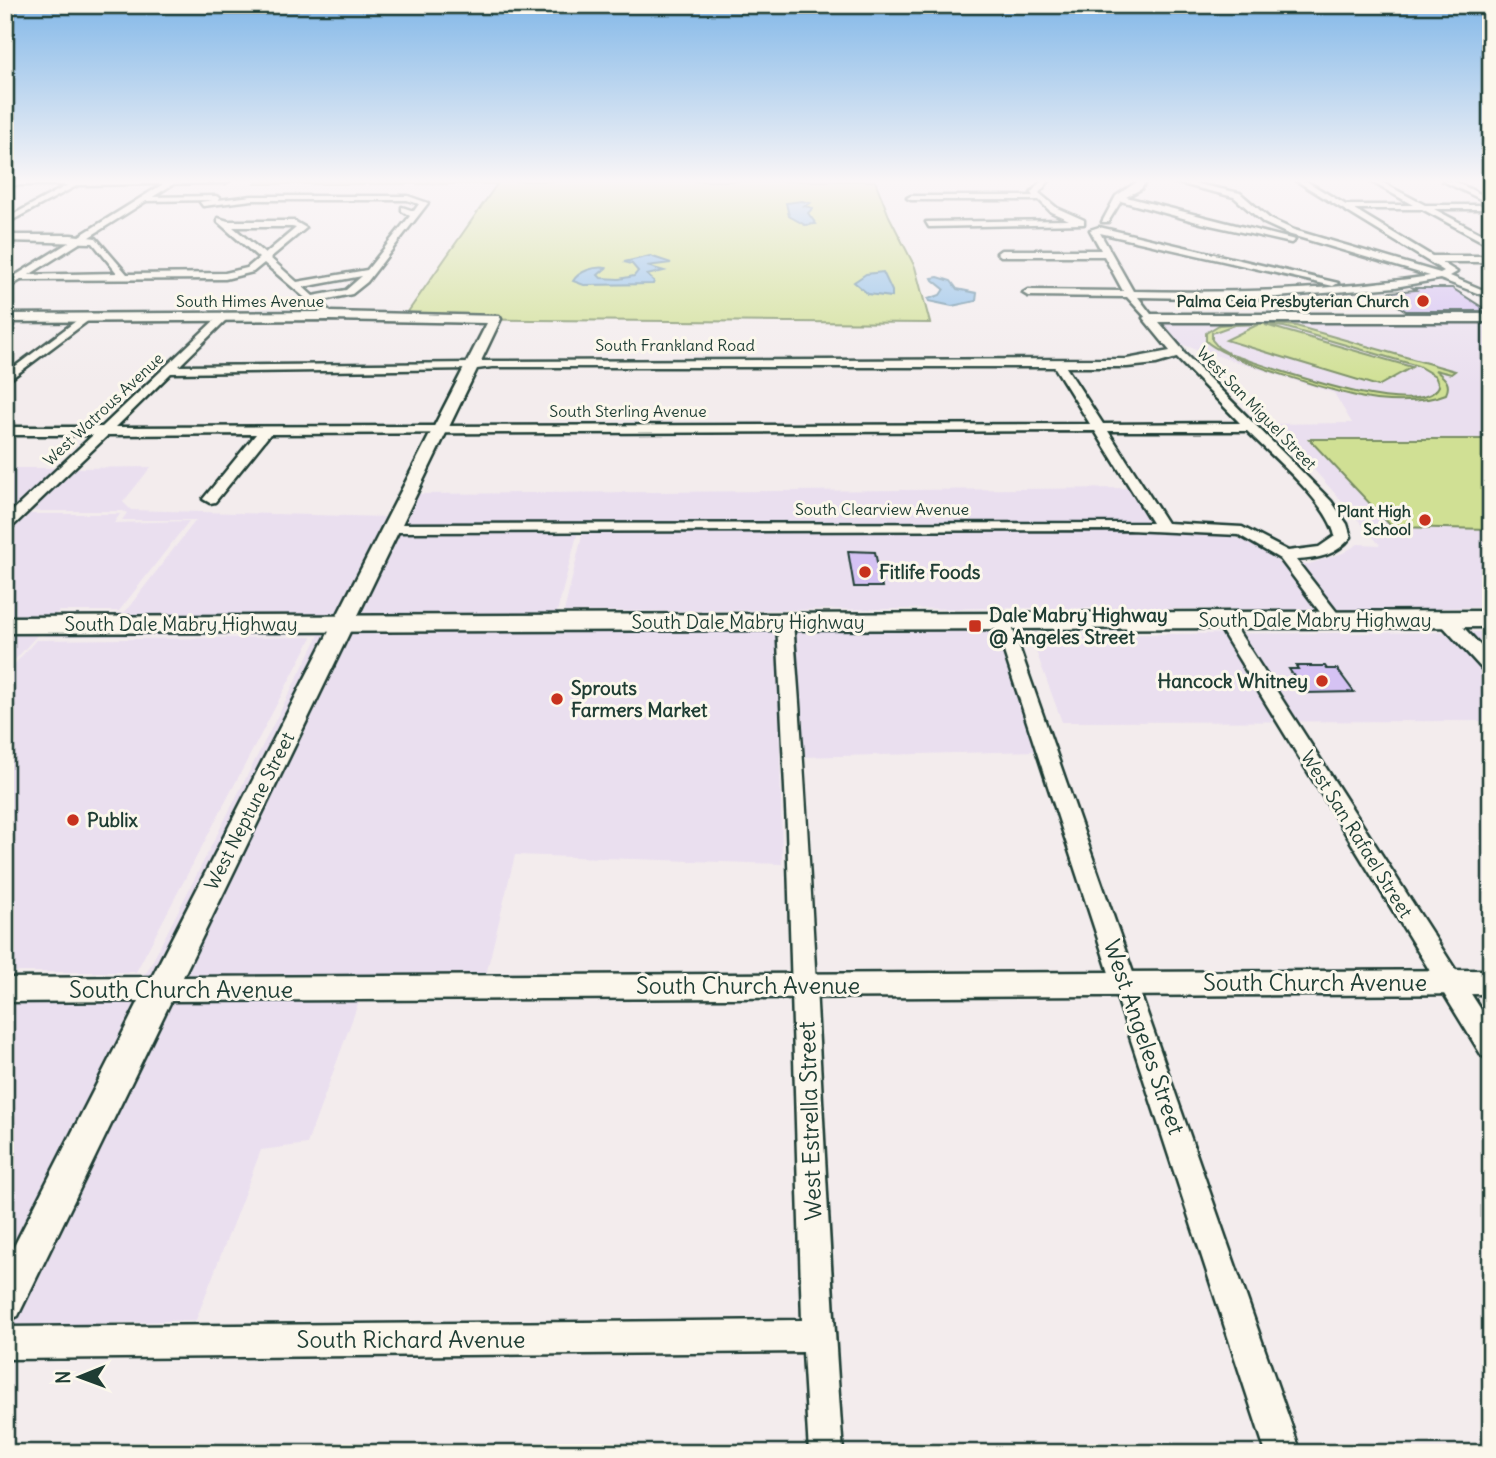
<svg xmlns="http://www.w3.org/2000/svg" width="1496" height="1458" viewBox="0 0 1496 1458" font-family="Delius,sans-serif">
	<style>
		.built { fill: #eadfef }
		.green { fill: #d0e094; stroke: #788e64; stroke-width: 2; fill-rule: evenodd }
		.water { fill: #8dbee8; stroke: #618aa0; stroke-width: 2 }
		.building { fill: #d5c2f3; stroke: #1f3d34; stroke-width: 2 }
		.lines { fill: none; stroke-linecap: round; stroke-linejoin: round }
		.minor-casing { stroke: #1f3d34; stroke-width: 5 }
		.tertiary-casing { stroke: #1f3d34; stroke-width: 5 }
		.primary-casing { stroke: #1f3d34; stroke-width: 5 }
		.minor { fill: #fbf7ec; fill-rule: evenodd }
		.tertiary { fill: #fbf7ec; fill-rule: evenodd }
		.primary { fill: #fbf7ec; fill-rule: evenodd }
		.poi-dot { fill: #c8321e; stroke: #fbf7ec; stroke-width: 2.5 }
		.labels { text-anchor: middle; stroke-width: 6; stroke-linejoin: round; paint-order: stroke }
		.far-street-label { font-size: 16px; fill: #1f3d34; stroke: #fbf7ec }
		.far-poi-label { font-size: 16px; font-weight: bold; fill: #1f3d34; stroke: #fbf7ec; text-anchor: end }
		.poi-label { font-size: 19px; font-weight: bold; fill: #1f3d34; stroke: #fbf7ec; text-anchor: start }
		.street-label { font-size: 19px; fill: #1f3d34; stroke: #fbf7ec }
		.near-street-label { font-size: 23px; fill: #1f3d34; stroke: #fbf7ec }
	</style>
	<rect width="100%" height="100%" fill="#f3eced"/>
	<filter id="ink" filterUnits="userSpaceOnUse"><feTurbulence type="fractalNoise" baseFrequency=".0143" numOctaves="2"/><feDisplacementMap in="SourceGraphic" scale="14" xChannelSelector="R" yChannelSelector="G"/><feConvolveMatrix kernelMatrix="1 2 1 2 8 2 1 2 1" color-interpolation-filters="sRGB"/></filter>
	<g filter="url(#ink)">
		<path class="built" d="M1162,321H1491V607L1438,608L1439,610L1013,608L564,612L583,532H1215L1243,540L1271,554L1280,564H1309L1343,553L1358,544L1380,545L1281,432L1253,424L1352,423L1334,393L1180,344Z
			M151,467L123,502L131,510L387,517L392,511L336,619L57,621L63,614H116L125,612L196,520H122L127,513L123,511H28L75,468Z
			M5,468H61L14,511H5Z
			M1131,488L1152,523L400,524L415,494Z
			M5,514H120L114,523L189,521L119,611H59L5,671Z
			M396,531H578L557,612L562,615L1014,611L1321,613L353,619Z
			M995,625L1037,751L800,757L795,626Z
			M778,626L782,864L515,855L485,979L176,980L348,628Z
			M331,628L152,981L135,979L147,972L319,635L44,636L50,629Z
			M1491,632V721L1062,722L1030,635Z
			M312,637L136,972H5V675L36,640Z
			M360,998L307,1144L261,1150L196,1320L9,1327L168,999Z
			M142,999L5,1272V1000Z"/>
		<path class="green" d="M258,181H875L889,216L915,267L930,323L403,319L497,184H255Z
			M1254,322L1296,326L1455,371L1451,374L1435,370C1443,377 1452,382 1446,394C1424,403 1398,402 1376,400C1348,397 1223,359 1206,341V333L1219,325ZM1259,324L1226,340L1378,386L1412,367L1265,325L1284,327L1418,366L1435,376L1439,386C1420,424 1265,365 1232,355L1218,347L1212,340V333L1234,325Z
			M1309,439H1491V529L1392,527Z"/>
		<path class="water" d="M802,201L810,203L804,206L813,208L808,213L816,224L805,225L789,216L786,203Z
			M650,256L671,263L647,266L664,271L647,275L654,281L653,284L584,285L573,281C579,271 595,266 606,268L598,275L601,278L619,279L634,276L638,271L632,264L624,262Z
			M883,272L892,291V297L868,294L854,282L866,274Z
			M938,277L951,281L957,289L977,293L976,301L952,306L929,301L928,299L940,295L944,289L933,280L932,278Z"/>
		<path class="building" d="M1413,288H1452L1488,311H1406L1391,301H1403L1390,292L1416,290Z
			M848,551L875,552L882,587H854Z
			M1296,666H1325L1327,669H1337L1354,692L1305,693L1289,669H1298Z"/>
		<g class="lines">
			<g class="minor-casing">
				<path id="minor" d="M5,181H229L225,183L78,185L5,224V219L68,185H5Z
					M1041,181H1049L1039,193L1057,208L1084,220V224L929,227L926,222L1069,220L1051,212L1039,200H911L907,198L911,196H1033L1031,193Z
					M1138,181H1146L1141,189L1126,197L1295,240L1291,243L1201,223L1121,201L1108,222H1102L1116,196Z
					M1170,181H1183L1240,193L1270,219L1294,230L1440,273L1444,271L1297,181H1306L1346,205H1413L1370,181H1379L1425,205H1491V209H1434L1491,239V246L1422,209H1354L1432,256H1491V262H1441L1457,272L1450,276L1488,292L1480,294L1440,279L1395,287L1253,299L1138,297L1154,318L1149,321L1127,297L1028,296L1023,293L1028,290L1123,291L1104,256H1001L997,253L1001,250H1101L1090,230L1099,227L1338,283L1333,286L1100,233L1133,291C1233,293 1331,291 1430,276L1288,234L1264,223L1234,197Z
					M1443,181H1453L1491,199V204Z
					M216,196L220,198L218,200L252,196H408L428,203L367,282L352,294L319,301L335,316L330,319L264,263L253,272L225,279L22,280L17,277L19,275L117,273L93,243L5,241V235H71L96,238L127,274L225,273L247,268L259,258L218,222V218L228,221H294L306,228L270,258L297,282L367,270L410,216L402,211V207L414,211L419,204L407,200H252L203,206L200,202L213,200L145,201L141,199L145,197ZM233,227H292L296,228L265,254ZM362,276L346,290L313,296L303,287Z
					M84,315L93,317L5,383V374Z
					M220,315L229,317L179,366L473,363L479,366L473,369L171,373L116,427L1090,424L1052,363L1058,360L1062,361L1103,424L1240,423L1172,353L1182,351L1331,501L1347,524L1351,537C1337,555 1318,559 1296,560L1343,620L1335,625L1329,624L1280,559L1239,535L1129,530L391,532L384,528L391,524L1152,523L1095,431L270,434L215,502L210,503L203,499L256,434L108,435L10,529L5,530V518L93,435H5V427H102ZM1108,431H1247C1272,456 1328,503 1335,536L1319,547L1288,551L1242,527L1167,523Z
					M1223,615L1231,620L1491,1025V1059L1482,1056L1215,620Z
					M1447,615L1453,616L1491,657V673L1485,672L1441,624L1439,620L1441,616Z
					M1002,616L1010,621L1301,1453H1266L994,621Z
					M785,617L793,622C815,899 823,1176 843,1453H809L803,1352L5,1359V1327L802,1320L787,829L777,622Z"/>
			</g>
			<g class="tertiary-casing">
				<path id="tertiary" d="M168,181H178L5,290V282Z
					M330,312L499,316L501,319L481,361L1127,359L1170,351L1143,318L1149,314H1491V322H1159L1183,350V356L1156,364L1127,367H492L477,369L183,977L1491,970V994L171,1001L18,1316L5,1322V1264L139,1001L5,1002V978L152,977L487,323L330,320L5,322V314Z"/>
			</g>
			<g class="primary-casing">
				<path id="primary" d="M1491,611V627L5,633V617Z"/>
			</g>
			<use href="#minor" class="minor"/>
			<use href="#tertiary" class="tertiary"/>
			<use href="#primary" class="primary"/>
		</g>
	</g>
	<linearGradient id="sky" x2="0" y2="1"><stop stop-color="#83b8e8"/><stop offset="0.47" stop-color="#faf6f7"/><stop offset="1" stop-color="#faf6f7" stop-opacity="0"/></linearGradient>
	<rect width="1496" height="385" fill="url(#sky)"/>
	<g class="poi-dot">
		<circle cx="1423" cy="301" r="7"/>
		<circle cx="1425" cy="520" r="7"/>
		<circle cx="865" cy="572" r="7"/>
		<rect x="968" y="619" width="14" height="14" rx="3.5"/>
		<circle cx="1322" cy="681" r="7"/>
		<circle cx="557" cy="699" r="7"/>
		<circle cx="73" cy="820" r="7"/>
	</g>
	<g class="labels">
		<g class="far-street-label">
			<text x="250" y="307">South Himes Avenue</text>
			<text x="675" y="351">South Frankland Road</text>
			<text transform="translate(1257 408) rotate(46)" y="6">West San Miguel Street</text>
			<text transform="translate(103 409) rotate(-43)" y="6">West Watrous Avenue</text>
			<text x="628" y="417">South Sterling Avenue</text>
			<text x="882" y="515">South Clearview Avenue</text>
		</g>
		<g class="far-poi-label">
			<text x="1409" y="307">Palma Ceia Presbyterian Church</text>
			<text x="1411" y="517">Plant High<tspan x="1411" dy="18">School</tspan></text>
		</g>
		<g class="poi-label">
			<text x="879" y="579">Fitlife Foods</text>
			<text x="989" y="622">Dale Mabry Highway<tspan x="989" dy="22">@ Angeles Street</tspan></text>
			<text x="1308" y="688" text-anchor="end">Hancock Whitney</text>
			<text x="571" y="695">Sprouts<tspan x="571" dy="22">Farmers Market</tspan></text>
			<text x="87" y="827">Publix</text>
		</g>
		<g class="street-label">
			<text x="1315" y="627">South Dale Mabry Highway</text>
			<text x="748" y="629">South Dale Mabry Highway</text>
			<text x="181" y="631">South Dale Mabry Highway</text>
			<text transform="translate(249 811) rotate(-63)" y="7">West Neptune Street</text>
			<text transform="translate(1357 834) rotate(58)" y="7">West San Rafael Street</text>
		</g>
		<g class="near-street-label">
			<text x="1315" y="991">South Church Avenue</text>
			<text x="748" y="994">South Church Avenue</text>
			<text x="181" y="998">South Church Avenue</text>
			<text transform="translate(1144 1037) rotate(71)" y="8">West Angeles Street</text>
			<text transform="translate(810 1121) rotate(-92)" y="8">West Estrella Street</text>
			<text x="411" y="1348">South Richard Avenue</text>
		</g>
	</g>
	<rect width="1496" height="1458" fill="none" stroke="#fbf7ec" stroke-width="28"/>
	<rect x="14" y="14" width="1468" height="1430" fill="none" stroke="#1f3d34" stroke-width="2.5" filter="url(#ink)"/>
	<g transform="translate(80 1377) rotate(269)" stroke="#fbf7ec" stroke-width="5" paint-order="stroke">
	<path d="M0-5L12 26L0 18L-12 26Z" fill="#1f3d34"/>
	<text y="-10" font-size="19" font-weight="bold" text-anchor="middle" fill="#1f3d34">N</text>
	</g>
</svg>
